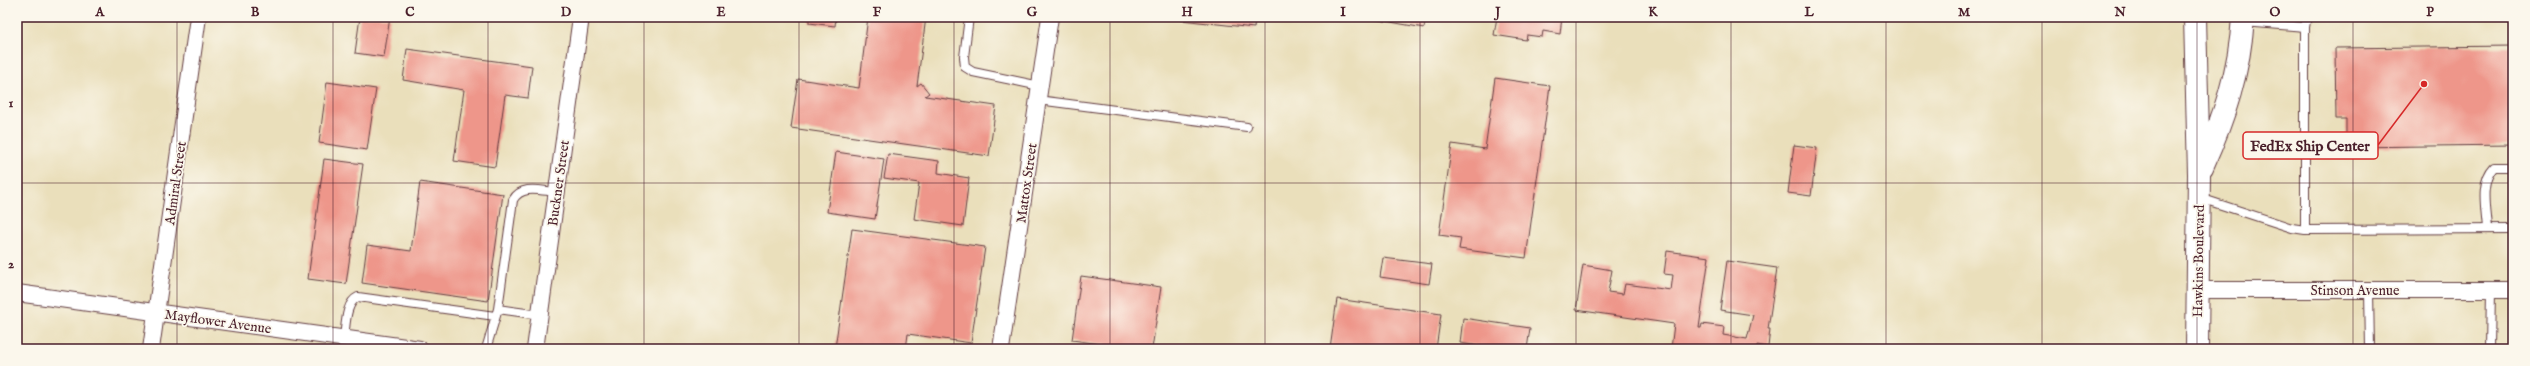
<svg xmlns="http://www.w3.org/2000/svg" width="2530" height="366" viewBox="0 0 2530 366" font-family="'IM FELL English',serif">
	<style>
		.building { fill: #ee968a }
		.lines { fill: none; stroke-linecap: round; stroke-linejoin: round }
		.lane-casing { stroke: #623c41; stroke-width: 10 }
		.street-casing { stroke: #623c41; stroke-width: 18 }
		.secondary-casing { stroke: #623c41; stroke-width: 24 }
		.lane { stroke: #fff; stroke-width: 8 }
		.street { stroke: #fff; stroke-width: 16 }
		.secondary { stroke: #fff; stroke-width: 22 }
		.grid { fill: none; stroke: #4a1f2b; stroke-width: 1; stroke-opacity: 0.55 }
		.labels { text-anchor: middle; stroke-width: 3.5; stroke-linejoin: round; paint-order: stroke }
		.street-label { font-size: 14px; fill: #4a1f2b; stroke: #fbf7ec }
		.leader { fill: none; stroke: #d62828; stroke-width: 1.5 }
		.callout-dot { fill: #d62828; stroke: #fbf7ec; stroke-width: 1.5 }
		.callout { fill: #fbf7ec; stroke: #d62828; stroke-width: 1.5 }
		.callout-label { font-size: 15px; text-anchor: middle; font-weight: bold; fill: #4a1f2b }
		.neatline { fill: none; stroke: #4a1f2b; stroke-width: 1.5 }
		.grid-label { font-size: 13px; text-anchor: middle; font-weight: bold; fill: #4a1f2b }
	</style>
	<rect width="100%" height="100%" fill="#fbf7ec"/>
	<filter id="ink" filterUnits="userSpaceOnUse"><feTurbulence type="fractalNoise" baseFrequency=".025" numOctaves="2"/><feDisplacementMap in="SourceGraphic" scale="8" xChannelSelector="R" yChannelSelector="G"/><feConvolveMatrix kernelMatrix="1 2 1 2 8 2 1 2 1" color-interpolation-filters="sRGB"/></filter>
	<filter id="wash" filterUnits="userSpaceOnUse"><feTurbulence type="fractalNoise" baseFrequency=".012" numOctaves="4" result="noise"/><feDisplacementMap in="SourceGraphic" scale="16" xChannelSelector="R" yChannelSelector="G"/><feGaussianBlur stdDeviation="0.9" result="paint"/><feColorMatrix in="noise" values="0 0 0 0 0 0 0 0 0 0 0 0 0 0 0 0 0 1.4 0 .05"/><feComposite in="paint" operator="in"/></filter>
	<g filter="url(#wash)">
		<rect width="100%" height="100%" fill="#eadfbb"/>
		<g id="blocks">
			<path class="building" d="M360,17H390L384,57L355,53Z
				M809,17H836L835,26L809,23Z
				M868,17H926L917,86L921,83L929,93L925,96L996,106L989,156L791,128L798,79L859,88Z
				M1181,17H1255L1254,28L1181,20Z
				M1362,17H1426L1424,28Z
				M1497,17H1562L1560,34L1543,31L1542,37L1527,35L1526,40L1494,35Z
				M2513,46V145L2346,147V119H2336L2335,48Z
				M407,49L532,66L528,98L505,95L495,167L454,161L464,90L403,80Z
				M1495,78L1550,86L1526,258L1459,249L1461,238L1439,235L1452,144L1485,149Z
				M327,82L376,89L367,150L319,143Z
				M1794,145L1817,148L1811,196L1788,193Z
				M836,152L884,159L875,219L827,212Z
				M888,154L939,161L938,173L969,178L963,226L914,219L919,183L884,178Z
				M324,159L363,164L346,284L308,279Z
				M420,182L503,194L488,301L362,283L367,245L411,251Z
				M852,229L985,247L971,343L908,334L906,349L835,348Z
				M1667,251L1709,257L1699,328H1701L1702,324L1724,327L1723,335L1747,339L1753,315L1720,310L1727,261L1777,268L1768,329H1770L1768,347L1757,345V349H1702L1682,346L1681,349H1671L1674,324L1576,310L1583,265L1612,270L1608,292L1623,294L1625,284L1671,290L1673,275L1664,274Z
				M1383,258L1432,264L1429,284L1380,277Z
				M1081,276L1161,287L1152,349H1136L1072,340Z
				M1337,299L1441,314L1436,349H1330Z
				M1463,318L1530,328L1527,349H1498L1460,343Z"/>
		</g>
	</g>
	<g filter="url(#ink)">
		<use href="#blocks" fill-opacity="0" stroke="#623c41" stroke-width="1"/>
		<g class="lines">
			<g class="lane-casing">
				<path id="lane" d="M969,17L964,57L965,67L973,72L1040,86
					M2305,27L2307,17
					M1038,100L1247,127
					M2200,198L2292,228L2305,230V27L2243,22
					M2487,229C2486,209 2479,183 2494,167H2513
					M2305,230L2513,229
					M2369,290L2370,349
					M498,309L540,315
					M344,338C346,326 345,303 358,297L495,316
					M486,349L498,309L513,200C522,184 541,191 557,192
					M2490,349L2491,290"/>
			</g>
			<g class="street-casing">
				<path id="street" d="M2198,290H2513
					M17,293L420,349
					M151,349L198,17
					M535,349L581,17
					M1001,349L1050,17"/>
			</g>
			<g class="secondary-casing">
				<path id="secondary" d="M2195,17L2199,174L2197,349
					M2202,167C2224,118 2240,71 2243,17"/>
			</g>
			<use href="#lane" class="lane"/>
			<use href="#street" class="street"/>
			<use href="#secondary" class="secondary"/>
		</g>
	</g>
	<path class="grid" d="M177,17V349M333,17V349M488,17V349M644,17V349M799,17V349M954,17V349M1110,17V349M1265,17V349M1420,17V349M1576,17V349M1731,17V349M1886,17V349M2042,17V349M2197,17V349M2353,17V349M17,183H2513"/>
	<g class="labels">
		<g class="street-label">
			<text transform="translate(175 183) rotate(-82)" y="5">Admiral Street</text>
			<text transform="translate(558 183) rotate(-82)" y="5">Buckner Street</text>
			<text transform="translate(1026 183) rotate(-82)" y="5">Mattox Street</text>
			<text transform="translate(2198 261) rotate(-89)" y="5">Hawkins Boulevard</text>
			<text x="2355" y="295">Stinson Avenue</text>
			<text transform="translate(218 321) rotate(8)" y="5">Mayflower Avenue</text>
		</g>
	</g>
	<path class="leader" d="M2424 84L2378 145"/>
	<circle class="callout-dot" cx="2424" cy="84" r="4"/>
	<rect class="callout" x="2243" y="132" width="135" height="27" rx="4"/>
	<g class="callout-label">
		<text x="2310" y="151">FedEx Ship Center</text>
	</g>
	<rect width="2530" height="366" fill="none" stroke="#fbf7ec" stroke-width="44"/>
	<rect x="22" y="22" width="2486" height="322" class="neatline"/>
	<g class="grid-label">
		<text x="100" y="16">A</text>
		<text x="255" y="16">B</text>
		<text x="410" y="16">C</text>
		<text x="566" y="16">D</text>
		<text x="721" y="16">E</text>
		<text x="877" y="16">F</text>
		<text x="1032" y="16">G</text>
		<text x="1187" y="16">H</text>
		<text x="1343" y="16">I</text>
		<text x="1498" y="16">J</text>
		<text x="1653" y="16">K</text>
		<text x="1809" y="16">L</text>
		<text x="1964" y="16">M</text>
		<text x="2120" y="16">N</text>
		<text x="2275" y="16">O</text>
		<text x="2430" y="16">P</text>
		<text x="11" y="107">1</text>
		<text x="11" y="268">2</text>
	</g>
</svg>
